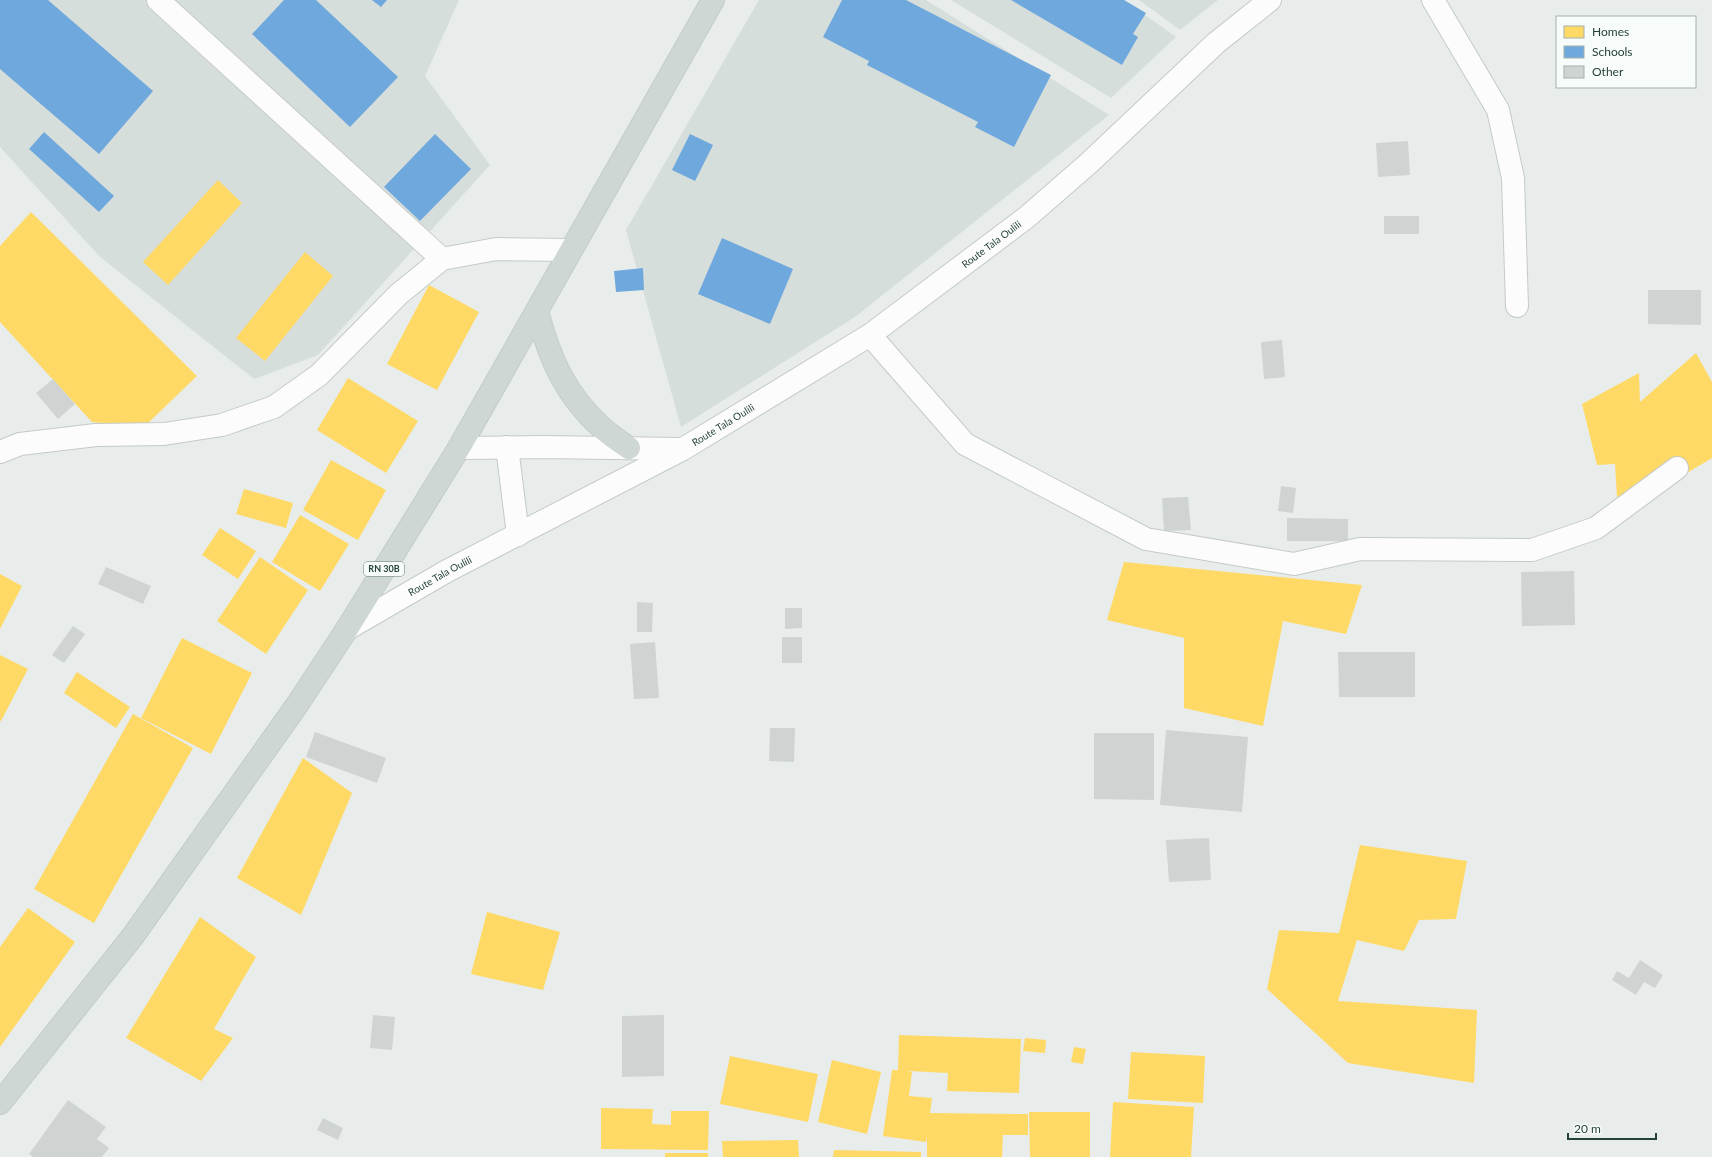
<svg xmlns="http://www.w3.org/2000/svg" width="1712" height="1157" viewBox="0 0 1712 1157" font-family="Lato,sans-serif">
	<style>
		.built { fill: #d6dedb }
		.homes { fill: #ffd966 }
		.schools { fill: #6fa8dc }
		.building { fill: #cfd4d2 }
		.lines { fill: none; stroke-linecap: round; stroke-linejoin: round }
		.minor-casing { stroke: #c5cac8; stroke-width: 24 }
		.tertiary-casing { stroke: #c5cac8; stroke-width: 24 }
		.primary-casing { stroke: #c3ccc9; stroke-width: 24 }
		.minor { stroke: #fcfcfc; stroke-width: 22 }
		.tertiary { stroke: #fcfcfc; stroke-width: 22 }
		.primary { stroke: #cfd7d5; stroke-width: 22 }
		.labels { text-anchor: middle; stroke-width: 4; stroke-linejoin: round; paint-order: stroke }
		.shield { fill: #f7fbf9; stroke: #637a73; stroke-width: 1 }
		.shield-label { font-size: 9px; font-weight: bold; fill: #24423a }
		.street-label { font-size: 10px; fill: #24423a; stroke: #f7fbf9 }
	</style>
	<rect width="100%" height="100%" fill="#e8edeb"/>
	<path class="built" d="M0,0H459L425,76L490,165L318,355L254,379L99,256L0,147Z
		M759,0H926L1109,115L855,317L681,427L626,230Z
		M951,0H1124L1176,37L1111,98Z
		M1139,0H1218L1180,30Z"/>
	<path class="homes" d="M218,180L242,203L168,285L143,262Z
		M31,212L197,376L147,424L125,425L92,422L0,322V246Z
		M305,252L333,276L265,361L236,338Z
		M429,285L479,312L437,390L387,364Z
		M1696,353L1712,382V458L1618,514L1615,464L1597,465L1582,404L1639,373L1640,402Z
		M348,378L418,421L386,473L317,430Z
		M331,460L386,490L358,540L303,510Z
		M244,489L293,503L286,528L236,514Z
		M300,515L349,544L320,591L272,562Z
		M220,528L256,551L238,579L202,555Z
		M260,557L308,590L266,654L217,621Z
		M1124,562L1362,585L1346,634L1283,621L1263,726L1184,708V638L1107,620Z
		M0,574L22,586L0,629Z
		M182,638L252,673L211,754L141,718Z
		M0,655L28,669L1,721H0Z
		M77,672L130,707L116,728L64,693Z
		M133,714L193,748L94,923L34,889Z
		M303,758L352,793L301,915L237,878Z
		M1360,845L1467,861L1456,919L1419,920L1404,951L1357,940L1338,1001L1477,1010L1474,1083L1348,1063L1267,989L1279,930L1339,933Z
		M28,908L75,942L0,1047V947Z
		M487,912L560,932L543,990L471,974Z
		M200,917L256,957L214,1029L233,1038L201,1081L126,1038Z
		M899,1035L1021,1039L1019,1093L947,1091L948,1073L908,1071L912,1072L909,1096L932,1098L930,1113L1028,1114V1135H1003L1002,1157H927V1137L926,1142L883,1136L892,1070H898Z
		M1025,1038L1046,1040L1045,1053L1023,1051Z
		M1074,1047L1086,1049L1083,1064L1071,1062Z
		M1131,1052L1205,1056L1203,1103L1128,1099Z
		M730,1056L818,1074L808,1122L720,1104Z
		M832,1060L881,1072L867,1134L818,1122Z
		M1113,1102L1194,1107L1191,1157H1110Z
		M601,1108L653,1109L652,1124L671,1125V1111H709L708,1150L601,1149Z
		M1029,1112H1090V1157H1030Z
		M798,1140L799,1157H723L722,1141Z
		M834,1150L921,1152V1157H833Z
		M665,1153H708V1157H665Z"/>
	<path class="schools" d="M0,0H48L153,91L99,154L0,69Z
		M284,0H316L398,77L350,127L252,34Z
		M372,0H387L381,7Z
		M842,0H906L1051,75L1014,147L975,127L978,122L867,65L869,61L823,37Z
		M1011,0H1124L1146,13L1133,34L1138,37L1122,65Z
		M44,132L114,196L99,212L29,149Z
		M435,134L471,169L420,221L384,187Z
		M690,134L713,145L695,181L672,170Z
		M722,238L793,269L770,324L698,294Z
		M643,268L644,290L616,292L614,271Z"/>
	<path class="building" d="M1408,141L1410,175L1378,177L1376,143Z
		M1384,216H1419V234H1384Z
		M1648,290H1701V325L1648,324Z
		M1282,340L1285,377L1264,379L1261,342Z
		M53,379L75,404L58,419L36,393Z
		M1281,486L1296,488L1293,513L1278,511Z
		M1188,497L1191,530L1164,531L1162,498Z
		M1287,518L1348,519V541H1287Z
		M106,567L151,586L143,604L98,584Z
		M1574,571L1575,625L1522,626L1521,572Z
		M637,602L653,603L652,632H637Z
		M785,608H802V628L785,629Z
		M73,626L85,634L64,663L52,655Z
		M782,637H802V663H782Z
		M655,642L659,698L634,699L630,644Z
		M1338,652H1415V697H1339Z
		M770,728H795L794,762L769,761Z
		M1166,730L1248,737L1242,812L1160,805Z
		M315,732L386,758L377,783L306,757Z
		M1094,733H1154V800L1094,799Z
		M1209,838L1211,880L1169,882L1166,840Z
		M1640,960L1663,975L1655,988L1644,982L1636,995L1612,980L1617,971L1629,978Z
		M373,1015L395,1017L392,1050L370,1048Z
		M664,1015V1076L622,1077V1016Z
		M68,1100L106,1127L97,1139L109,1148L102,1157H33L29,1154Z
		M323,1118L343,1128L338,1140L317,1130Z"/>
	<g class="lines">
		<g class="minor-casing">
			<path id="minor" d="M158,0L442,259
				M1433,0L1498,110L1513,178L1517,306
				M870,335L965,444L1146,539L1294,564L1360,549L1532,550L1596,528L1677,468
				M0,452L20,444L96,435L164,434L222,425L274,407L319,375L399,294L442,259L496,249L570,250"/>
		</g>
		<g class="tertiary-casing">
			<g id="tertiary">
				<path d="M507,447L518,535"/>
				<path d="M459,448L543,447L680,449"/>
				<path id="s1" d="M347,629L447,571L683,449L870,335L1027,217L1089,163L1216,43L1270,0"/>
			</g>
		</g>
		<g class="primary-casing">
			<path id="primary" d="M537,311C549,357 565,395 602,428C610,435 620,442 629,448
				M0,1103L133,936L297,705L347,629L459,448L713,0"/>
		</g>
		<use href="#minor" class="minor"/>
		<use href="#tertiary" class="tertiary"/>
		<use href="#primary" class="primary"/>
	</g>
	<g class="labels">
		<rect class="shield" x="364" y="562" width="40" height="14" rx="3"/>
		<g class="shield-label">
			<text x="384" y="572">RN 30B</text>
		</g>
		<g class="street-label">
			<text dy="4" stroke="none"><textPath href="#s1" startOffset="752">Route Tala Oulili</textPath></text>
			<text dy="4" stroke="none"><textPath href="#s1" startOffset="428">Route Tala Oulili</textPath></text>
			<text dy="4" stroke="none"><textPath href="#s1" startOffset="107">Route Tala Oulili</textPath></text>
		</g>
	</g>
	<rect x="1556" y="16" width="140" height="72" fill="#f7fbf9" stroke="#a3b1ad"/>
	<rect x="1564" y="26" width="20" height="12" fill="#ffd966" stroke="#a3b1ad"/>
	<text x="1592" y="36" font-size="12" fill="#24423a">Homes</text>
	<rect x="1564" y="46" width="20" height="12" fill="#6fa8dc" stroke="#a3b1ad"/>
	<text x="1592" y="56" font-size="12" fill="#24423a">Schools</text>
	<rect x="1564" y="66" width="20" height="12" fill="#cfd4d2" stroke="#a3b1ad"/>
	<text x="1592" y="76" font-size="12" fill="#24423a">Other</text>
	<path d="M1568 1133v6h88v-6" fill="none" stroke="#24423a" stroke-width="2"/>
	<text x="1574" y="1133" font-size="12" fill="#24423a" stroke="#f7fbf9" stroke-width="3" paint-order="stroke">20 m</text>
</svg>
